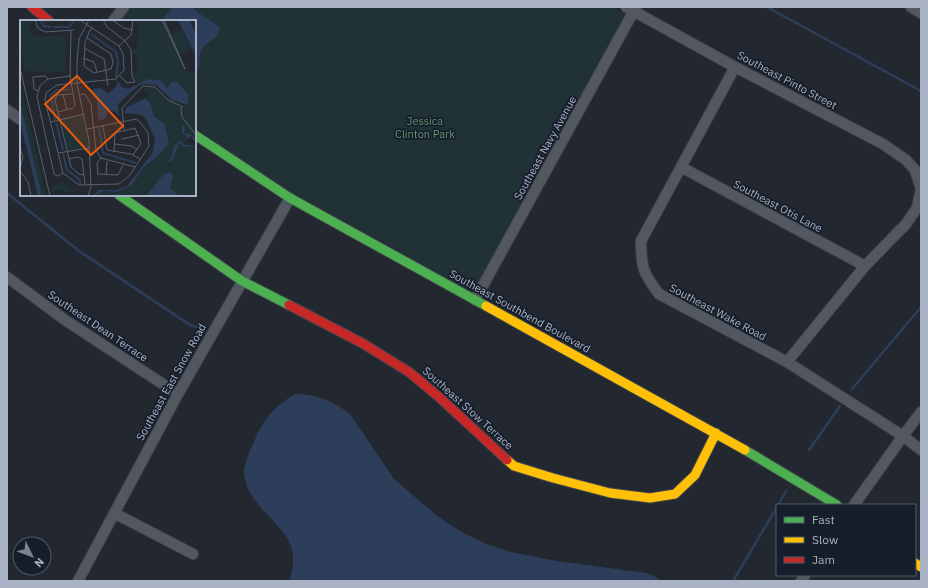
<svg xmlns="http://www.w3.org/2000/svg" width="928" height="588" viewBox="0 0 928 588" font-family="'IBM Plex Sans',sans-serif">
	<style>
		.green { fill: #203236 }
		.water { fill: #2c3e59 }
		.lines { fill: none; stroke-linecap: round; stroke-linejoin: round }
		.stream { stroke: #2c3e59; stroke-width: 2.5 }
		.street-casing { stroke: #40444b; stroke-width: 12 }
		.fast-casing { stroke: #40444b; stroke-width: 11 }
		.slow-casing { stroke: #40444b; stroke-width: 11 }
		.jam-casing { stroke: #40444b; stroke-width: 11 }
		.street { stroke: #525760; stroke-width: 10 }
		.fast { stroke: #4caf50; stroke-width: 9 }
		.slow { stroke: #ffc107; stroke-width: 9 }
		.jam { stroke: #c62828; stroke-width: 9 }
		.labels { text-anchor: middle; stroke-width: 3.5; stroke-linejoin: round; paint-order: stroke }
		.street-label { font-size: 11px; fill: #aab3c5; stroke: #161e2b }
		.park-label { font-size: 11px; fill: #61966e; stroke: #161e2b }
		.inset-river { fill: none; stroke: #2c3e59; stroke-width: 2 }
		.inset-road { fill: none; stroke: #59606c; stroke-width: 1 }
		.view { fill: #e8590c; fill-opacity: 0.15; stroke: #e8590c; stroke-width: 2 }
		.inset-edge { fill: none; stroke: #aab3c5; stroke-width: 2 }
	</style>
	<rect width="100%" height="100%" fill="#232830"/>
	<path class="green" d="M130,7H612L625,14L473,292L282,187L195,128V21H119Z"/>
	<path class="water" d="M173,7H192L200,14L220,27C220,40 206,40 201,51C198,59 201,69 195,76V21H161Z
		M295,394C316,394 334,401 350,414L394,479L436,515L463,533L487,544L511,552L557,561L646,573L654,576L661,581H289C306,532 266,525 248,489C246,484 244,477 244,471C245,461 250,451 254,442C263,419 274,407 295,394Z"/>
	<g class="lines">
		<path class="stream" d="M767,7L921,91
			M7,193L79,251L190,325L197,327
			M852,389L921,307
			M809,450L840,406
			M778,505L786,491
			M733,581L777,507"/>
		<g class="street-casing">
			<path id="street" d="M626,7L735,67L883,144L906,160L915,170L921,189
				M911,7L921,13
				M113,21L124,7
				M735,67L641,241C641,267 643,273 659,294L787,362L903,436L921,450
				M7,110L21,120
				M681,167L865,266
				M7,277L65,320L178,394
				M475,300L636,7
				M787,362L865,266L906,224L917,208L921,189
				M854,505L903,436L921,412
				M114,513L193,554
				M78,581L178,394L290,198
				M801,581L805,575"/>
		</g>
		<g class="fast-casing">
			<path id="fast" d="M195,135L290,198L486,306
				M119,195L242,281L289,305
				M745,450L837,505"/>
		</g>
		<g class="slow-casing">
			<path id="slow" d="M486,306L745,450
				M507,460L514,466L553,478L610,493L650,498L675,494L695,475L716,433
				M915,563L921,567"/>
		</g>
		<g class="jam-casing">
			<path id="jam" d="M32,7L49,21
				M289,305L362,343L409,372L439,397L507,460"/>
		</g>
		<use href="#street" class="street"/>
		<use href="#fast" class="fast"/>
		<use href="#slow" class="slow"/>
		<use href="#jam" class="jam"/>
	</g>
	<g class="labels">
		<g class="street-label">
			<text transform="translate(787 80) rotate(28)" y="4">Southeast Pinto Street</text>
			<text transform="translate(545 148) rotate(-61)" y="4">Southeast Navy Avenue</text>
			<text transform="translate(778 206) rotate(28)" y="4">Southeast Otis Lane</text>
			<text transform="translate(520 311) rotate(29)" y="4">Southeast Southbend Boulevard</text>
			<text transform="translate(718 312) rotate(28)" y="4">Southeast Wake Road</text>
			<text transform="translate(98 326) rotate(34)" y="4">Southeast Dean Terrace</text>
			<text transform="translate(171 382) rotate(-61)" y="4">Southeast East Snow Road</text>
			<text transform="translate(468 408) rotate(42)" y="4">Southeast Stow Terrace</text>
		</g>
		<g class="park-label">
			<text x="425" y="125">Jessica<tspan x="425" dy="13">Clinton Park</tspan></text>
		</g>
	</g>
	<g transform="translate(20 20)">
		<rect width="176" height="176" fill="#232830"/>
		<path d="M0,0H10L11,16H46L45,52L5,51L0,24ZM118,0H142L147,15L162,10L171,29L158,35L167,52H176V119L172,115L165,114L163,110L165,106L161,105L164,107L162,113L166,118L162,122L160,119L154,126L151,139L146,141L153,139L160,122L162,126L176,128V176H160L152,170L150,167L153,155L150,152L142,156L125,176H75L84,171L96,172L111,166L125,147L139,136L150,121L146,104L134,96L128,79L129,75L123,68H135L145,78L164,87L168,85V74L156,61H152L147,68L139,59H128L118,63L116,60L114,53L117,52V34H113L112,30L117,28ZM0,62L14,122L26,176H22L0,81ZM63,95L69,127L48,130L41,100ZM42,161L44,162L60,176L50,171L43,173L42,169L34,171L35,176H33L31,169Z" fill="#203236"/>
		<path d="M158,0H170L176,14V36ZM128,59L140,60L147,68L152,62L156,61L168,74V85L152,80L136,65L125,64L118,66L98,84L99,96L94,91L89,90L85,99L78,100L77,82L71,69L81,68L88,74L97,65V60L102,67L108,69ZM126,78L131,85L134,96L145,104L149,123L138,136L125,146L111,166L96,172L84,171L73,176L78,170H96L107,166L133,132L135,118L125,97L118,94L104,93L107,87ZM0,81V82L22,176H18L0,101ZM162,105L164,106L165,107L164,113L172,115L176,120V123L171,116L162,124L176,126V127L162,126L160,122L153,139L151,141H146L151,139L154,126L160,120L162,122L166,120V116L162,113ZM149,152L153,155L150,168L160,176H126L142,156Z" fill="#2c3e59"/>
		<path class="inset-river" d="M20,0L24,6L31,7M33,7H49L55,0M71,14L96,32L98,42L96,57M35,100L31,75L37,70H50M36,102L43,130M79,108L83,133L116,143M43,133L47,150L60,160V164"/>
		<path class="inset-road" d="M15,0L18,8L25,12L54,10M25,0H49M60,0L99,26L103,34L104,50L96,59L37,65L26,73L25,80L43,153L59,165L99,164L110,155L129,126L128,113L121,103L116,99L67,109M83,0L87,7L105,21L111,30L112,56L115,62L107,63L100,56M92,0L104,8L113,10M142,0L165,49L144,0M67,18L91,34L93,42L91,49L74,53L64,46L65,22L67,18L69,12L72,8M99,26L111,15L113,0M64,28L84,39L88,66M63,38L74,42L77,52M0,48L30,176M18,71L14,69L13,57L25,56L28,59M52,74L37,75L35,80L51,147L59,154L64,155M43,75L47,90M59,75L65,74L71,84L76,130L81,138L115,147M161,87L162,97L176,115M38,92L53,88L55,85L50,56L51,11M31,102L64,94M83,106L87,130L111,134L120,139M104,110L102,88L123,66L135,67L148,80L163,87M102,119L119,115M94,124L112,126L117,130M0,128L3,137L0,149M94,132L95,113L115,108L121,123L113,135M38,133L69,128M49,139L58,137L62,139L65,165M0,151L8,162L11,176M43,153L38,156L34,154L17,77L20,66L28,59L50,56M78,154L98,155L104,143M78,155L77,143L81,138M86,155L87,141M68,176L71,167L69,121L57,64V42L59,19L69,0"/>
		<path class="view" d="M57,56L103,106L71,135L25,84Z"/>
		<rect width="176" height="176" class="inset-edge"/>
	</g>
	<rect width="928" height="588" fill="none" stroke="#aab3c5" stroke-width="16"/>
	<rect x="776" y="504" width="140" height="72" fill="#161e2b" stroke="#515a69"/>
	<rect x="784" y="517" width="20" height="6" fill="#4caf50" stroke="#515a69"/>
	<text x="812" y="524" font-size="12" fill="#aab3c5">Fast</text>
	<rect x="784" y="537" width="20" height="6" fill="#ffc107" stroke="#515a69"/>
	<text x="812" y="544" font-size="12" fill="#aab3c5">Slow</text>
	<rect x="784" y="557" width="20" height="6" fill="#c62828" stroke="#515a69"/>
	<text x="812" y="564" font-size="12" fill="#aab3c5">Jam</text>
	<g transform="translate(32 556) rotate(132)"><circle r="19" fill="#161e2b" stroke="#515a69"/>
	<path d="M0-3L7 15L0 10L-7 15Z" fill="#7b8291"/>
	<text y="-6" font-size="11" font-weight="bold" text-anchor="middle" fill="#aab3c5">N</text>
	</g>
</svg>
